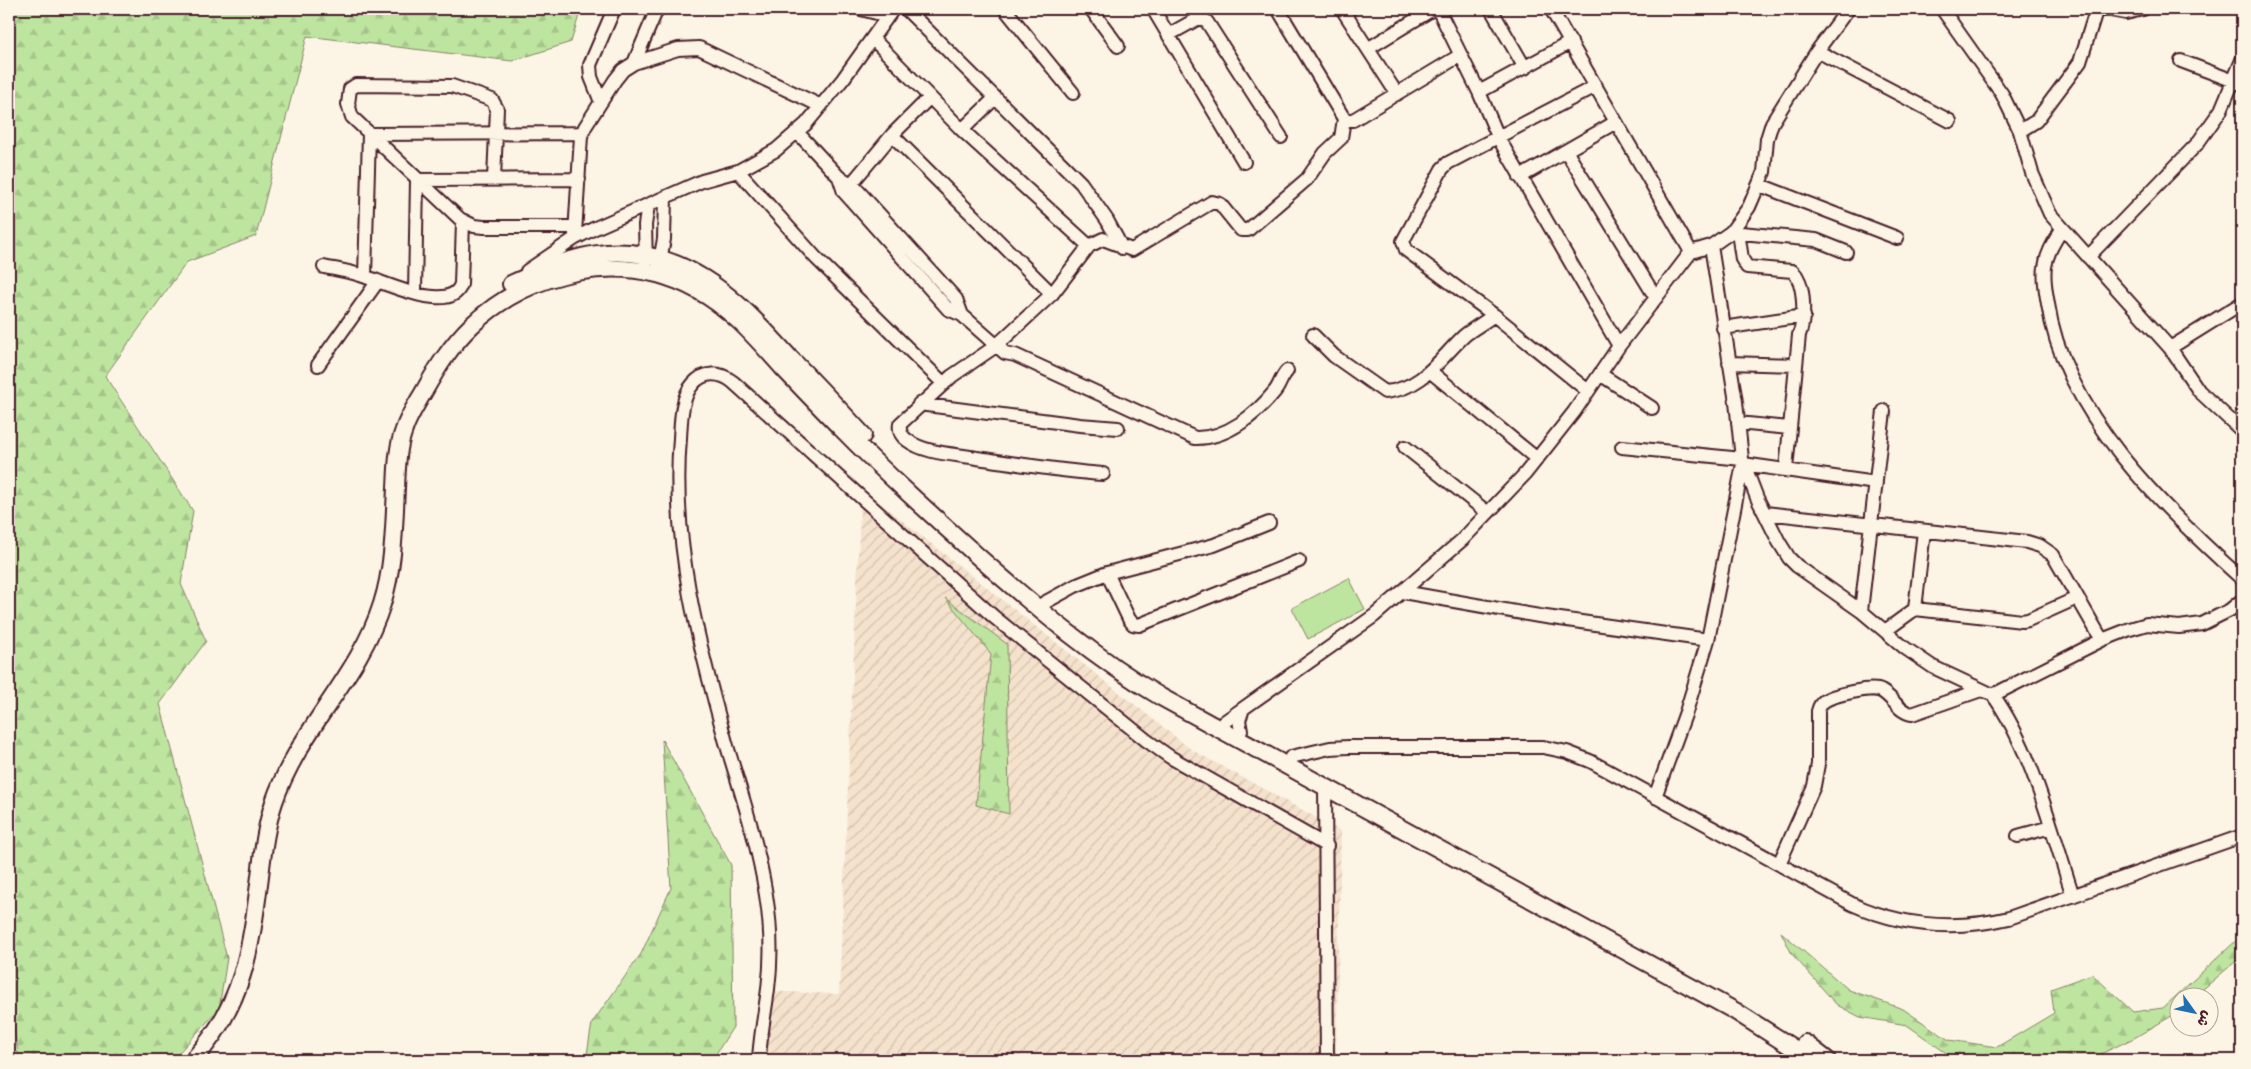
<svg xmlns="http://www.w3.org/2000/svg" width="2251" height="1069" viewBox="0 0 2251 1069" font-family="Itim,'Playpen Sans Arabic',sans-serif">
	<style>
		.industrial { fill: url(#industrial-furrows) }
		.forest { fill: url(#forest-firs); stroke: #848266 }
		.pitch { fill: #bee5a0; stroke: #848266 }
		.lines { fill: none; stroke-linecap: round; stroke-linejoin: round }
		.minor-casing { stroke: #4a1f2b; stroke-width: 16 }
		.major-casing { stroke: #4a1f2b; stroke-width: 20 }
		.minor { stroke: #fcf5e5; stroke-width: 12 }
		.major { stroke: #fcf5e5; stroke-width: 16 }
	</style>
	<defs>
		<pattern id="industrial-furrows" width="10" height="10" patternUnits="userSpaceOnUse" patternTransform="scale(1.25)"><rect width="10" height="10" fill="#f4e2cc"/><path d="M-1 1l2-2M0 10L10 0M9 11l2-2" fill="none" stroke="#d3c1af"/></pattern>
		<pattern id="forest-firs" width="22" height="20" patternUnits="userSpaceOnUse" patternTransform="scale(1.25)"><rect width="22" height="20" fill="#bee5a0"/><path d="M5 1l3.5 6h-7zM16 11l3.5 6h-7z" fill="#a5c48a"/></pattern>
	</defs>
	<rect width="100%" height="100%" fill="#fcf5e5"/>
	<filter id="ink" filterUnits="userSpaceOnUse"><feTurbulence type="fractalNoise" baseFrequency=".02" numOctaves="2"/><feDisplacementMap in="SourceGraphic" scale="10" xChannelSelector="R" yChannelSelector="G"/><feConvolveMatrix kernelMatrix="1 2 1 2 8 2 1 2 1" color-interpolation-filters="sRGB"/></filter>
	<g filter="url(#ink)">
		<path class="industrial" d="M861,488L1192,750L1341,831L1336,1060H753L760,991L839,994Z"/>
		<path class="forest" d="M9,9H581L571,42L512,61L307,36L256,236L187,262L105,376L193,511L181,584L206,641L160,704L227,958L219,1009L172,1060H19L9,997Z
			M945,598L1007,644L1009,814L976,805L991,654Z
			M662,740L731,865L733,1027L712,1060H586L592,1023L641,954L671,888Z
			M1781,932L1849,990L1903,1009L1949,1040L1997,1047L2054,1013L2051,989L2092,974L2133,1012L2163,1008L2239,938L2242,939V956L2195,996H2178V1011L2175,1014L2134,1038L2088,1060H1956L1907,1025L1860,1017L1837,1005L1792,954Z"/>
		<path class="pitch" d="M1349,578L1365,609L1308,639L1292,608Z"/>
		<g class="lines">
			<g class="minor-casing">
				<path id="minor" d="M861,9L888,16
					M906,9L1081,183L1107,220L1122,248
					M1005,9L1073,93
					M1091,9L1118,46
					M1153,9L1244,162
					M1278,9L1343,117L1347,120H1353L1459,56
					M1342,9L1397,94
					M1438,9L1479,92L1499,139L1619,346
					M1491,9L1525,68
					M1551,9L1691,252
					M1942,9L2002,94L2020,131L2032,173L2050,214L2170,348L2242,303
					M1170,34L1197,19H1202L1207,22L1281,137
					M873,39L962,130L1089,246
					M1369,48L1433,9
					M1817,51L1950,121
					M2181,61L2242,84
					M634,63L657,9
					M1479,92L1571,42
					M601,102L591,77L590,65L614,9
					M962,130L995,98
					M2020,131L2036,121L2080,62L2096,11L2105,9L2126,13L2143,9
					M797,132L839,177L852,184L956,299L962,315
					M892,135L1052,294
					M1566,151L1656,298
					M738,171L816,258L944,384
					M839,177L844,192L948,309L962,315L1005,353L1015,355L1195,438C1226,439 1256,415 1275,391C1280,385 1281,377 1287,371
					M1520,177L1616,122
					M494,179L497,109L492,100L452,86L356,85L350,89L348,104L352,117L460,219L474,226L484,227H575
					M1760,185L1897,238
					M847,189L892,135L929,98
					M2062,229C2055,241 2047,252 2045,267C2043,279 2046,292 2048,304C2064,413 2164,509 2242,579
					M1731,232L1816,240L1846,252
					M1738,232L1742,259L1747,267L1792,271C1806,282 1805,320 1799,335L1786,469
					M575,234L581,136L585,127L615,80L623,70L634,63L678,49L699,48L821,106
					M1711,246L1736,402L1742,459L1757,498L1779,542L1789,558L1797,566L1861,611L1905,648L1933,667L1993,695L2102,640L2130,629L2147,624L2179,627L2202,624L2230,610L2242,600
					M2088,257L2197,144L2221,110L2242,60
					M646,263L645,225L648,205
					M659,266L664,239L665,197
					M324,267C338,270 353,272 366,277C386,283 452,315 461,284L463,222
					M527,271L574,239L593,229L702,181L738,171L776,150L806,124L843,79L893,9
					M365,276L369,134L582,133
					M415,293L417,180L579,179
					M1723,328L1804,316
					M1313,335L1334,356L1385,392C1423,389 1440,358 1465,335C1474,328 1485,322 1494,315
					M2170,348L2199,391L2242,431
					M1729,363L1796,365
					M318,365L378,281
					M1431,372L1537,459
					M1600,374L1652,408
					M1588,391L1494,315L1406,250L1403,241L1442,169L1448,163L1596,86
					M919,404L1080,425L1118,428
					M1738,423L1789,428
					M1405,447L1488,513
					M1622,447L1742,459
					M1103,474C1060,471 1019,464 977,458C955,454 925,454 907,440C901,436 899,430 900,424L952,376L996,346L1052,294L1089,246L1103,239L1132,250L1212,202L1220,204L1241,230H1248L1307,179L1325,153L1341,138L1344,119
					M1765,513L2027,542L2040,546L2053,555L2102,640
					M1107,573L1129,619L1133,624L1139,625L1299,561
					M1403,592L1539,616L1708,640
					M1044,603L1075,586L1107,573L1214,545L1269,523
					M1915,609L1924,531
					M1861,611L1884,411
					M1885,631L1915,609L2022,621L2028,620L2077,598
					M1993,695C2032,749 2052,832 2073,896
					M1224,722L1374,616L1462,540L1525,474L1574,412L1619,346L1691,252L1711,246L1731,232L1749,207L1764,172L1767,139L1772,123L1817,51L1848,9
					M1241,731L1239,720L1243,709
					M1291,757L1330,748L1348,747H1543L1567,752L1590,761L1852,904C1903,927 1954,931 2009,918L2242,836
					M1325,787L1327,1060
					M1655,797L1686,712L1708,640L1743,464L1876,483
					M2018,836L2051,827
					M1779,864L1814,786L1818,764V711C1819,707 1820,704 1824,701C1833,695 1872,686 1881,691C1893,697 1898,712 1912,714L1981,690
					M759,1060C760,1037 765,1013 768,989C772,958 771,926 766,895C758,844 742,795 727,746C699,646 671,543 680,438C681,422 681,397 693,384C704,371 720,372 733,382L994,617L1146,740L1170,757L1327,846"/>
			</g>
			<g class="major-casing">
				<path id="major" d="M511,284C548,267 587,249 630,253C700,259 746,309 790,358C815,383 839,409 863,435
					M1805,1043L1827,1060
					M193,1060C244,1005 251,947 260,876C263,851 266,826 274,802C299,729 359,677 382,604C394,566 394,527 396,488C397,469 397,448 404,430C408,417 416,405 423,393C437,368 451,345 472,325C531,269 624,250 697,290C732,309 756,338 783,368C802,388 821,408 841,428C886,474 934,517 982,560C1039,610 1095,658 1161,697L1735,1011L1812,1060"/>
			</g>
			<use href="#minor" class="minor"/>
			<use href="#major" class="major"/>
		</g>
	</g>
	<rect width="2251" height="1069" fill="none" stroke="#fcf5e5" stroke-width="30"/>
	<rect x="15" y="15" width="2221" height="1039" fill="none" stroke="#4a1f2b" stroke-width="2" filter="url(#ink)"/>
	<g transform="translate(2194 1012) rotate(123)"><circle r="24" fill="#fcf5e5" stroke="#b59f9b"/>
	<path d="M0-4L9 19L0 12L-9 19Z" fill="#1f6fb2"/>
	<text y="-8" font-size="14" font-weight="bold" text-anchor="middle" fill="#4a1f2b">ش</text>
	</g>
</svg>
